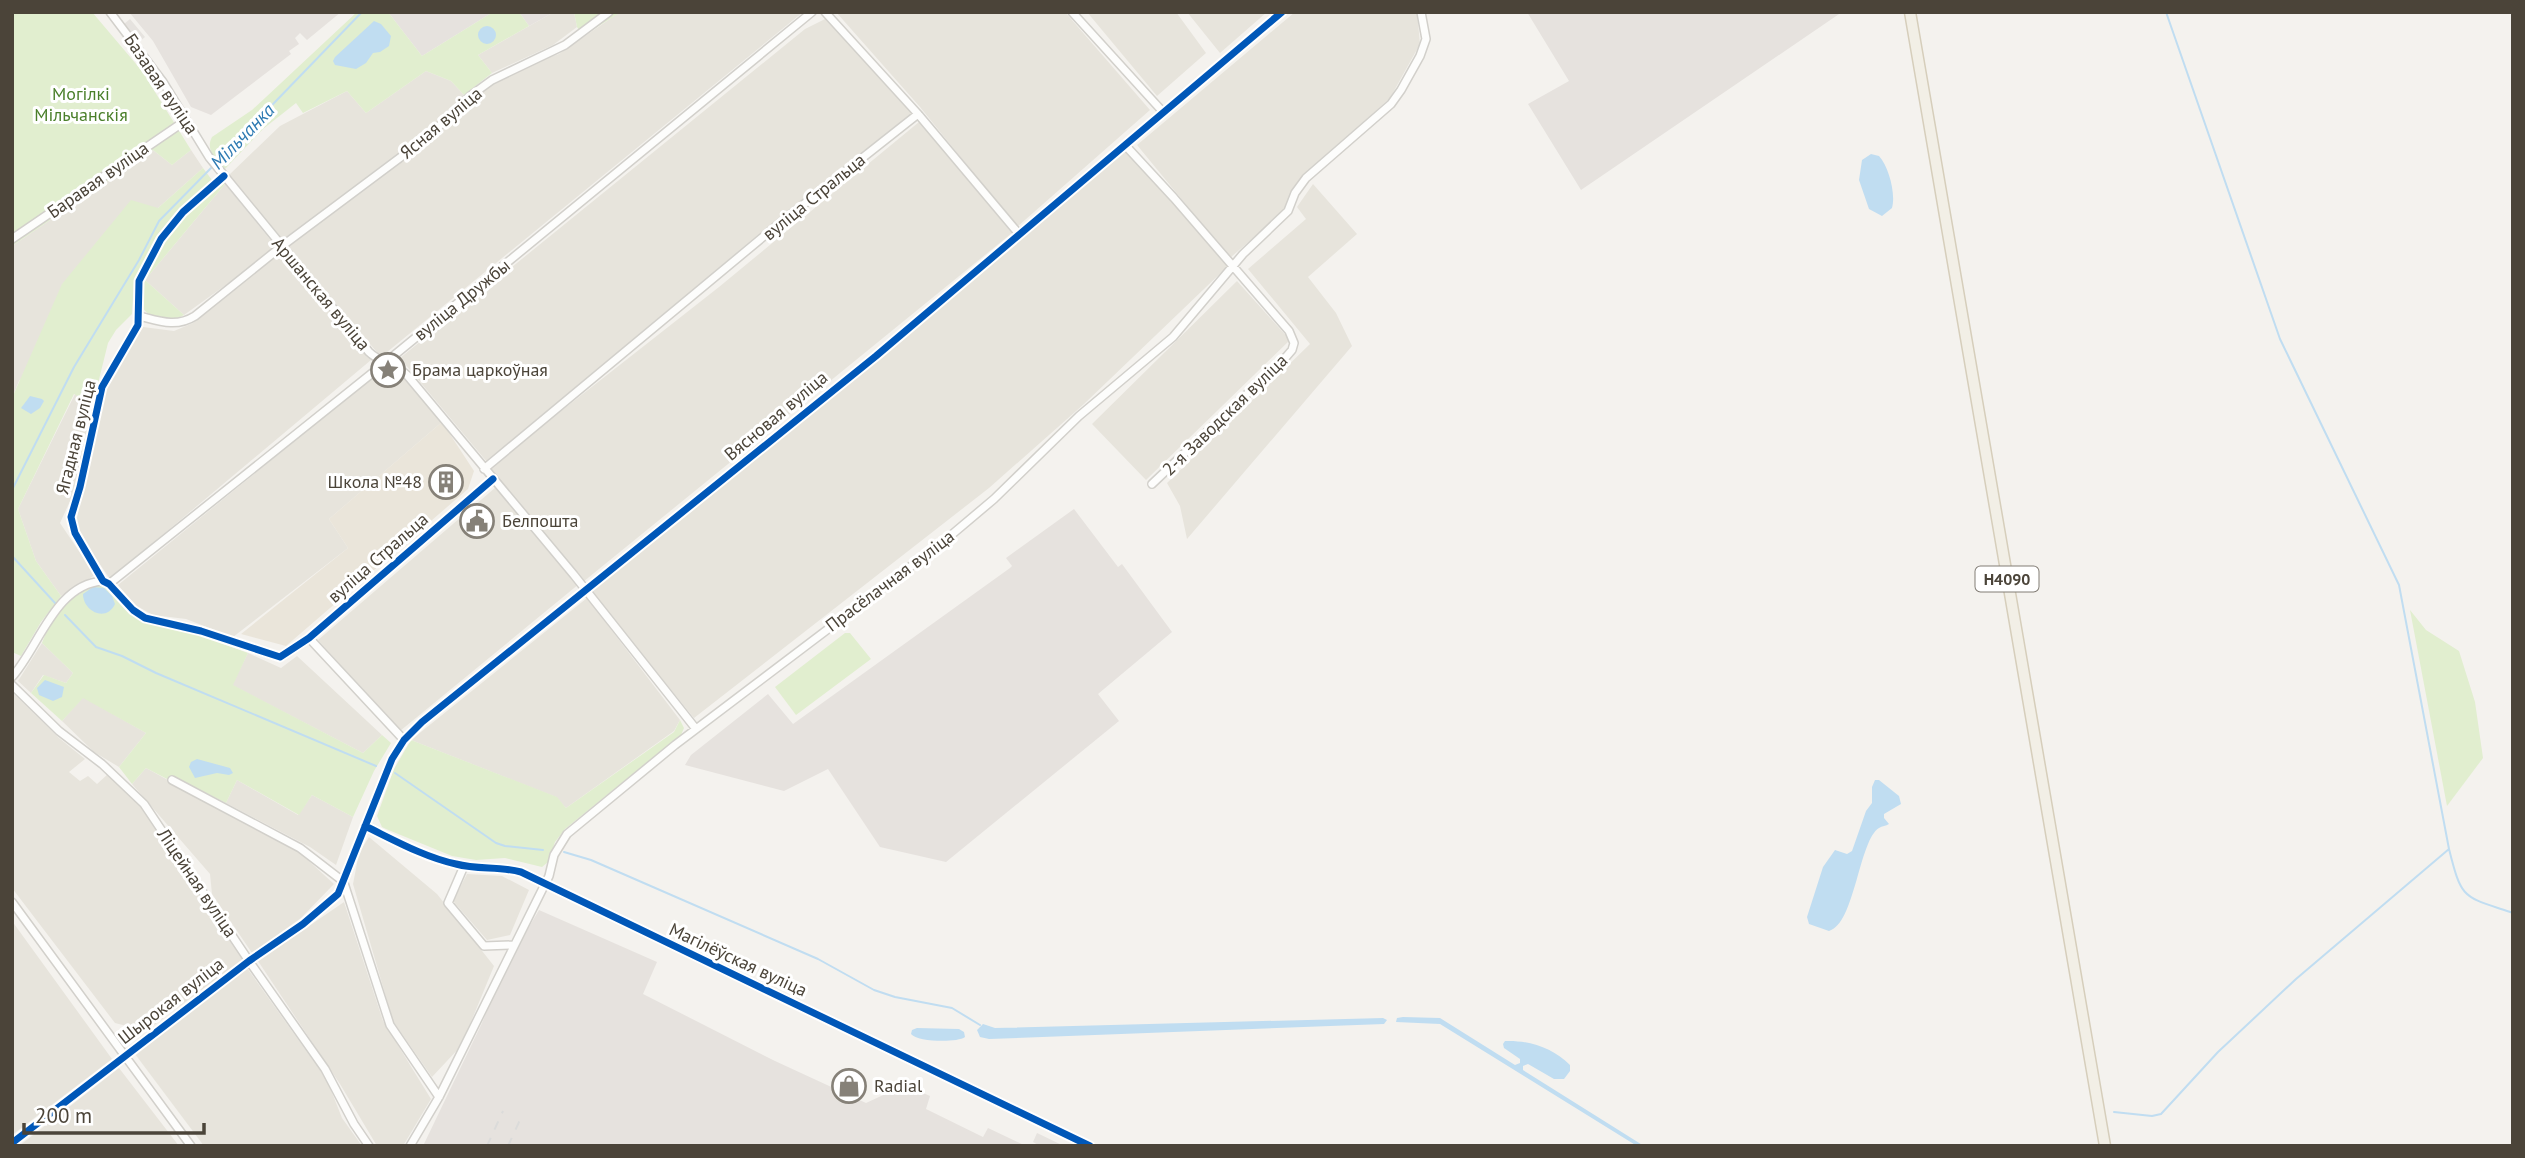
<svg xmlns="http://www.w3.org/2000/svg" width="2525" height="1158" viewBox="0 0 2525 1158" font-family="'PT Sans',sans-serif">
	<style>
		.residential { fill: #e7e4dc }
		.industrial { fill: #e6e2de }
		.education { fill: #eae5da }
		.green { fill: #e1eecf }
		.parking { fill: #e6e3df }
		.water { fill: #c0ddf1 }
		.lines { fill: none; stroke-linecap: round; stroke-linejoin: round }
		.stream { stroke: #c0ddf1; stroke-width: 2 }
		.minor-casing { stroke: #d2d0cb; stroke-width: 10 }
		.major-casing { stroke: #d6cebb; stroke-width: 13 }
		.minor { stroke: #fdfdfc; stroke-width: 7 }
		.major { stroke: #f2efe6; stroke-width: 10 }
		.rail { stroke: #dbdbda; stroke-width: 2; stroke-dasharray: 9 9; stroke-linecap: butt }
		.cycleway-casing { stroke: #fff; stroke-width: 11 }
		.cycleway { stroke: #0057b8; stroke-width: 7 }
		.labels { text-anchor: middle; stroke-width: 6; stroke-linejoin: round; paint-order: stroke }
		.shield { fill: #fff; stroke: #817c74; stroke-width: 2 }
		.shield-label { font-size: 16px; font-weight: bold; fill: #4b4439 }
		.street-label { font-size: 18px; fill: #4b4439; stroke: #fff }
		.park-label { font-size: 18px; fill: #4a7f2a; stroke: #fff }
		.poi-label { font-size: 18px; fill: #4b4439; stroke: #fff; text-anchor: start }
		.water-label { font-size: 19px; font-style: italic; fill: #2e7ab2; stroke: #fff }
	</style>
	<rect width="100%" height="100%" fill="#f4f2ee"/>
	<path class="residential" d="M554,12H574L577,27L553,45L492,73L478,55Z
		M620,12H803L381,357L288,247L431,136L472,97L493,81L537,61L559,54Z
		M836,12H1065L1150,110L1017,227L920,107Z
		M1087,12H1176L1206,53L1157,96Z
		M1187,12H1267L1220,53Z
		M1295,12H1417L1420,44L1390,98L1305,176L1284,211L1230,258L1137,145Z
		M827,18L913,112L487,462L400,358L805,29Z
		M426,71L451,81L464,95L427,134L281,244L229,175L280,126L347,91L366,113Z
		M919,122L1012,233L583,582L490,467L719,287Z
		M1127,149L1228,266L1084,404L989,488L694,718L591,592L823,404Z
		M153,150L172,165L191,150L203,168L158,208L19,381L12,398V246Z
		M225,184L277,248L184,315L145,280Z
		M1313,184L1357,234L1308,277L1336,313L1352,346L1187,539L1180,506L1167,483L1310,344L1248,269L1306,219L1297,207Z
		M278,252L371,360L110,579L75,528L89,457L108,383L143,327L174,331L193,323Z
		M1237,281L1290,340L1146,480L1092,424Z
		M378,373L402,374L442,422L329,519L348,548L233,637L186,619L153,615L135,605L118,585Z
		M75,394L93,404L76,488L60,523L95,575L61,596L36,561L18,509Z
		M496,487L579,584L400,731L318,640Z
		M587,598L680,720L674,731L566,808L556,797L411,740Z
		M42,643L73,673L66,683L43,675L31,693L18,681Z
		M248,653L281,668L297,656L382,735L363,753L232,685Z
		M12,692L59,738L85,759L69,772L80,781L88,776L97,784L108,774L142,807L243,959L146,1031L115,1023L12,888Z
		M83,697L146,733L119,767L94,752L62,721Z
		M146,768L299,852L334,884L301,918L252,953L212,894L210,874L132,784Z
		M237,780L298,815L312,795L353,817L336,865L310,847L226,803Z
		M369,837L437,894L494,966L461,1046L432,1077L393,1021L353,884L359,853Z
		M467,874L502,876L529,890L510,935L487,940L453,901Z
		M344,902L383,1021L431,1099L403,1146H377L340,1084L258,961Z
		M12,921L112,1059L12,1135Z
		M247,968L327,1080L342,1118L362,1146H204L135,1054Z
		M119,1068L179,1146H19Z"/>
	<path class="industrial" d="M129,12H341L307,40L300,33L295,38L299,44L289,51L291,54L211,115L191,107L153,41Z
		M388,12H493L422,56Z
		M519,12H554L529,26Z
		M1527,12H1842L1581,190L1528,104L1569,81Z
		M1074,509L1118,567L1122,564L1172,632L1098,694L1119,721L946,862L880,847L828,769L784,791L685,765L691,755L768,694L793,724L1010,568L1012,566L1006,558Z
		M539,910L657,962L643,994L775,1061L866,1103L905,1085L930,1096L926,1109L983,1137L988,1128L1026,1146H423L482,1023L503,971Z"/>
	<path class="education" d="M442,422L474,471L468,489L286,646L241,634L348,548L329,519Z"/>
	<path class="green" d="M12,12H92L142,71L191,150L172,165L153,150L12,246Z
		M357,12H388L422,56L493,12H519L529,26L478,55L492,73L464,95L451,81L426,71L366,113L347,91L303,113L296,103L263,129L225,169C216,159 205,150 212,137L252,110Z
		M574,12H621L583,36L577,27Z
		M203,168L212,180L175,213L156,237L134,282L132,314L116,330L108,343L93,404L74,394L18,509L36,561L61,596L41,622L21,656L12,652V398L62,284L131,200L158,208Z
		M221,183L225,184L145,280L184,315C174,321 164,321 153,316C117,302 166,236 181,220C193,206 207,195 221,183Z
		M100,585L108,588L129,613L143,622L196,634L248,653L233,685L363,753L382,735L391,743L374,771L353,817L312,795L299,815L237,780L226,803L173,776L169,780L146,768L132,784L119,767L146,733L83,698L62,721L31,693L44,675L66,683L73,673L42,643C52,616 71,592 100,585Z
		M2410,610L2426,630L2459,651L2475,702L2483,758L2447,806Z
		M845,633H850L871,659L796,715L775,687Z
		M680,720L684,728L681,735L565,829L555,842L548,862L542,867L505,858L476,860L452,856L386,829L382,827L377,816L394,769L411,740L557,797L566,808L674,732Z"/>
	<path class="parking" d="M130,19L145,37L139,42L124,24Z
		M1037,1133L1064,1146H1040L1033,1142Z"/>
	<path class="water" d="M374,21L381,24L391,36L389,46L380,52L373,53L366,63L356,69L335,65L333,61L335,57Z
		M478 35a9 9 0 1 1 18 0a9 9 0 1 1-18 0Z
		M1871,154L1879,156C1889,167 1896,194 1892,208L1882,216L1869,209L1859,180L1862,160Z
		M30,396L42,399L44,401L40,408L31,414L21,408Z
		M93,587L104,588L112,596L115,604C106,623 83,611 83,594Z
		M45,680L64,687L62,697L53,701L39,695L37,688Z
		M197,759L230,768L233,773L229,775L217,773L195,778L189,767L191,762Z
		M1875,780H1879L1899,796L1901,804L1884,814V818L1889,824C1886,826 1882,826 1879,828C1859,840 1855,924 1829,931L1809,924L1807,917L1823,867L1835,850L1847,854L1852,851L1866,811L1872,803V787Z
		M1403,1017L1440,1018L1515,1065L1520,1063V1059L1504,1048L1503,1044L1505,1041C1529,1040 1553,1048 1570,1065V1071L1564,1079H1554L1528,1064L1523,1066V1070L1644,1146H1637L1440,1024L1396,1022L1397,1018Z
		M1383,1018L1387,1020L1384,1024L989,1039L980,1037L977,1030L983,1024L995,1028Z
		M917,1028L959,1029L964,1032L965,1037C957,1043 917,1042 911,1034L912,1030Z"/>
	<g class="lines">
		<path class="stream" d="M2166,12L2280,339L2399,585L2449,849C2462,901 2463,896 2513,913
			M217,162L362,12
			M12,490L74,367L139,260L159,221L213,166
			M12,556L55,603
			M65,615L96,647L122,656L156,673L376,766
			M395,773L496,843L505,846L543,850
			M564,852L591,860L818,959L874,990L895,997L952,1008L980,1025
			M2114,1112L2152,1116L2161,1114L2218,1052L2296,979L2449,849"/>
		<g class="minor-casing">
			<path id="minor" d="M110,12L163,82L209,157L369,352C380,363 396,364 407,375L574,575L696,729
				M825,12L918,114L1019,234
				M1072,12L1163,112
				M1125,145L1174,198L1289,331L1294,343L1292,350L1286,357L1152,484
				M224,176L183,212L161,239L139,281L138,325L102,387L80,487L71,517L75,533L103,581L109,584L133,610L145,618L201,631L280,657L309,638L493,479
				M12,239L185,121
				M139,316C159,321 176,328 195,316L282,246L429,136L470,96L492,80L565,45L609,12
				M484,469L775,227L918,114
				M109,584L386,362L812,12
				M309,638L404,740
				M12,677C39,647 55,584 103,581
				M12,685L59,731L102,764L144,804L249,961L325,1069L354,1124L369,1146
				M172,780L300,848L344,882
				M365,826C394,840 424,857 456,864C478,870 499,866 521,872L1090,1146
				M464,866L448,903L484,946L513,945
				M344,883L390,1025L439,1097
				M12,902L191,1146
				M12,1143L249,961L303,924L338,894L392,759L404,740L422,722L876,356L1282,12
				M410,1146L439,1097L549,876L554,855L567,834L675,745L943,542L994,499L1079,416L1173,337L1243,254L1288,211L1295,193L1306,178L1391,104L1401,90L1420,56L1426,39L1421,12"/>
		</g>
		<g class="major-casing">
			<path id="major" d="M1910,12L2105,1146"/>
		</g>
		<use href="#minor" class="minor"/>
		<use href="#major" class="major"/>
		<path class="rail" d="M487,1146L503,1111
			M508,1146L520,1120"/>
		<g class="cycleway-casing">
			<path id="cycleway" d="M224,176L183,212L161,239L139,281L138,325L102,387L80,487L71,517L75,533L103,581L109,584L133,610L145,618L201,631L280,657L309,638L493,479
				M365,826C394,840 424,857 456,864C478,870 499,866 521,872L1090,1146
				M12,1143L249,961L303,924L338,894L392,759L404,740L422,722L876,356L1282,12"/>
		</g>
		<use href="#cycleway" class="cycleway"/>
	</g>
	<defs>
		<g id="sight-ring" transform="scale(1.75)"><circle r="9.5" fill="#fff" stroke="#868178" stroke-width="1.5"/><path d="M0-6L1.8-2.2L6-1.7L2.9 1.2L3.7 5.4L0 3.3L-3.7 5.4L-2.9 1.2L-6-1.7L-1.8-2.2Z" fill="#868178"/></g>
		<g id="building-ring" transform="scale(1.75)"><circle r="9.5" fill="#fff" stroke="#868178" stroke-width="1.5"/><path d="M-4-6H4V6H1V3H-1V6H-4ZM-2.5-4.3h1.7v1.8h-1.7ZM.8-4.3h1.7v1.8H.8ZM-2.5-1h1.7V.8h-1.7ZM.8-1h1.7V.8H.8Z" fill="#868178"/></g>
		<g id="civic-ring" transform="scale(1.75)"><circle r="9.5" fill="#fff" stroke="#868178" stroke-width="1.5"/><path d="M-.6-6.5H3V-4.5H.6V-3L4-1V1h2V6H-6V1h2V-1L-.6-3ZM-1.2 2.5V6h2.4V2.5Z" fill="#868178"/></g>
		<g id="shop-ring" transform="scale(1.75)"><circle r="9.5" fill="#fff" stroke="#868178" stroke-width="1.5"/><path d="M-5-2.5h2.3a2.7 3.5 0 0 1 5.4 0H5L5.5 6h-11ZM-1.5-2.5h3a1.5 2.3 0 0 0-3 0Z" fill="#868178"/></g>
	</defs>
	<g fill-rule="evenodd">
		<use href="#sight-ring" x="388" y="370"/>
		<use href="#building-ring" x="446" y="482"/>
		<use href="#civic-ring" x="477" y="521"/>
		<use href="#shop-ring" x="849" y="1086"/>
	</g>
	<g class="labels">
		<rect class="shield" x="1975.5" y="566.5" width="63" height="25" rx="5"/>
		<g class="shield-label">
			<text x="2007" y="585">Н4090</text>
		</g>
		<g class="street-label">
			<text transform="translate(161 84) rotate(56)" y="6">Базавая вуліца</text>
			<text transform="translate(441 123) rotate(-40)" y="6">Ясная вуліца</text>
			<text transform="translate(98 180) rotate(-35)" y="6">Баравая вуліца</text>
			<text transform="translate(814 197) rotate(-39)" y="6">вуліца Стральца</text>
			<text transform="translate(321 294) rotate(50)" y="6">Аршанская вуліца</text>
			<text transform="translate(462 300) rotate(-39)" y="6">вуліца Дружбы</text>
			<text transform="translate(1225 415) rotate(-44)" y="6">2-я Заводская вуліца</text>
			<text transform="translate(776 416) rotate(-40)" y="6">Вясновая вуліца</text>
			<text transform="translate(76 437) rotate(-76)" y="6">Ягадная вуліца</text>
			<text transform="translate(378 558) rotate(-41)" y="6">вуліца Стральца</text>
			<text transform="translate(890 581) rotate(-37)" y="6">Прасёлачная вуліца</text>
			<text transform="translate(197 883) rotate(56)" y="6">Ліцейная вуліца</text>
			<text transform="translate(738 960) rotate(25)" y="6">Магілёўская вуліца</text>
			<text transform="translate(171 1001) rotate(-38)" y="6">Шырокая вуліца</text>
		</g>
		<g class="park-label">
			<text x="81" y="100">Могілкі<tspan x="81" dy="21">Мільчанскія</tspan></text>
		</g>
		<g class="poi-label">
			<text x="412" y="376">Брама царкоўная</text>
			<text x="422" y="488" text-anchor="end">Школа №48</text>
			<text x="502" y="527">Белпошта</text>
			<text x="874" y="1092">Radial</text>
		</g>
		<g class="water-label">
			<text transform="translate(242 136) rotate(-46)" y="7">Мільчанка</text>
		</g>
	</g>
	<rect width="2525" height="1158" fill="none" stroke="#4b4439" stroke-width="28"/>
	<path d="M24 1123v10h180v-10" fill="none" stroke="#4b4439" stroke-width="3.5"/>
	<text x="35" y="1123" font-size="21" fill="#4b4439" stroke="#ffffff" stroke-width="5" paint-order="stroke">200 m</text>
</svg>
